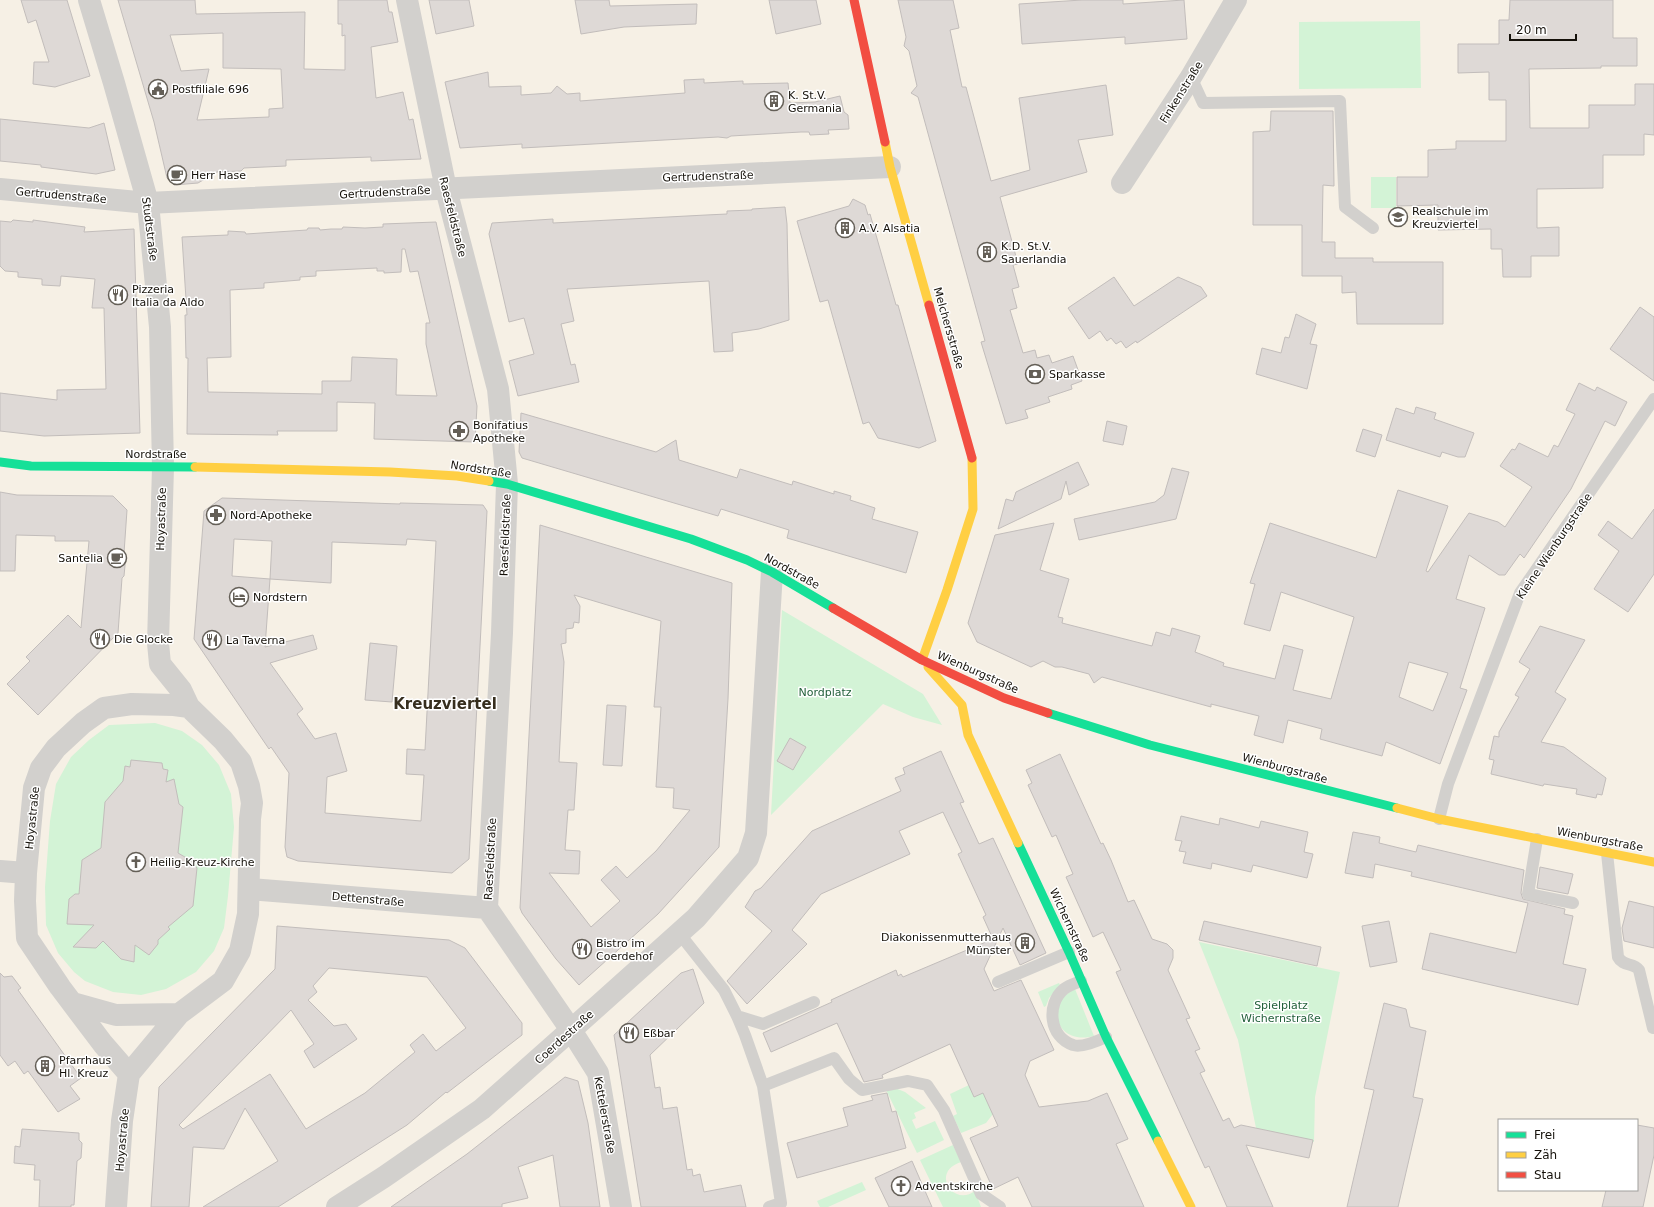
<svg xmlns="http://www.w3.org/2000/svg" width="1654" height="1207" viewBox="0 0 1654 1207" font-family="'DejaVu Sans',sans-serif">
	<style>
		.green { fill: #d3f3d6 }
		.building { fill: #ded9d6; stroke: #c2bdbb; fill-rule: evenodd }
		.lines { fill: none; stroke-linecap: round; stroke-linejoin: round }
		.lane { stroke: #d2d0cd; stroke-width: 12 }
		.street { stroke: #d2d0cd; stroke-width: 22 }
		.fast { stroke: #16e098; stroke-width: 9 }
		.slow { stroke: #ffcf43; stroke-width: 9 }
		.jam { stroke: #f24e42; stroke-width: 9 }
		.labels { text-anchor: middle; stroke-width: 3; stroke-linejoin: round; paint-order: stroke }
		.poi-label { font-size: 11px; fill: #15110a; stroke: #fff; text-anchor: start }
		.street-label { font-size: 11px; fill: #15110a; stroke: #fff }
		.park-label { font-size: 11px; fill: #23603b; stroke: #fff }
		.district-label { font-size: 15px; font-weight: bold; fill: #362e1e; stroke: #fff }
	</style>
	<rect width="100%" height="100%" fill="#f6f0e5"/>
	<path class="green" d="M1420,21L1421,88L1299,89V22Z
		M1371,177H1396V208H1371Z
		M782,610L923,694L942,725L913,717L883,704L771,815Z
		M155,723L182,731L202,745L219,765L231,794L234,827L228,896L224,928L214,951L196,972L166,989L141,995L113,992L85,981L74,972L58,953L46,925L45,887L50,821L56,784L71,757L89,740L109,725Z
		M1199,942L1340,972L1315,1097L1314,1142L1256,1128L1238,1040Z
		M1059,983L1060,985L1049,998L1046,1006L1044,1007L1038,992Z
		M1075,989L1094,1036C1055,1046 1044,1003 1075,989Z
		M969,1085L983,1093L993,1114L986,1123L961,1133L953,1116L957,1114L950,1094Z
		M895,1088L905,1092L926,1108L914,1113L916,1118L912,1120L916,1129L935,1121L944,1140L917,1153L886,1090Z
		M953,1145L961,1162C930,1172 953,1207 975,1191L981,1207H943L920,1160Z
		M862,1182L866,1190L828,1207H820L817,1201Z"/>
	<path class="building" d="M21,0H67L90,76L55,87L33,84L34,62H49L36,20L28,23Z
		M118,0H195L196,14L305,12L304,69L345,70V35L342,36V24H338V0H387L389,12H392L398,42L371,47L376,98L403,92L409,120L413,119L421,159L371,161V157L286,160V166L244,168L241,171L217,172L198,183L174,185L167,178L154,122ZM223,33V68L281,69L283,108L269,109V117L197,120L209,69L181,71L170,35Z
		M429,0H469L474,26L436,34Z
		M575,0H609L610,6L697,4L696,24L624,27L581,34Z
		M769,0H816L821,24L776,34Z
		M898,0H953L959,28L950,30L962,87H966L991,181L1030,170L1019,98L1106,85L1113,135L1078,140L1087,172L1000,197L1018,264L1013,265L1019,287L1012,289L1017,308L1010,310L1023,353L1035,350L1037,358L1049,355L1052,363L1073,356L1082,381L1071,385L1072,389L1048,397L1050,402L1025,410L1028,418L1006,424L981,342L985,341L918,97L911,93L917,86L909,51L904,46L906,37Z
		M1082,0H1123V4L1184,0L1187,39L1125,44V37L1022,44L1019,4Z
		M1510,0H1613V38H1637V66H1601V68L1529,69L1530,128H1589V105H1635V84H1654V135L1644,134V155H1603V188L1537,189V228L1559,227V256H1531V277H1503L1502,249H1491V229L1438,230V205L1397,206V177H1428V150L1456,149V141H1506V100H1489V72L1458,73V44H1499V20H1509Z
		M488,72L489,87L521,86V95L551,93L557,86L567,94L580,93V101L685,93L684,80L704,79V83L743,81V84L788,83L790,103L815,102L840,96L844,112L848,115L849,129L828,130L829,134L810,135L809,132H801L731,136L727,138L718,137L700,138L522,148V144L460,148L445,82Z
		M1271,111H1333L1334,186L1323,185L1322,242H1335V258H1373V262H1443V324H1357L1356,292L1342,293V276H1302V225H1253V132L1270,131Z
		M0,119L89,128L104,123L115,170L96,174L41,167V165L0,161Z
		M853,199L865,205L868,215L870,214L896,305H898L936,441L919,448L878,438L869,422L863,424L828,300L820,302L797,221L849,206Z
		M785,207L787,224L789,320L759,329L732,333L733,351L714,352L709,281L567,289L574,321L561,324L571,365L575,364L579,382L518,396L509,361L534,354L524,318L509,322L489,234L492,223L553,219V223L706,215L727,214V211L752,210V209Z
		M13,220L33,222V220L85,227L84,232L134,229L140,433L44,436L0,431V393L57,400V390L106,389L104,308H92L95,279L61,276L60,286L42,285V279L18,277V272L5,271L0,266V221L11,222Z
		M436,222L477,406L475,442L374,439L375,403L337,402V431H277L278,435L187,434L188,358H186L185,315H187L182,237L228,235V231L245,232L246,234L307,230L308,228H319L320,230L331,229H342L343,227L365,228L383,227V224ZM402,249H405L410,272L418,271L430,323H426V344L437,396L396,395L397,359L352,357L351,381H322V394L208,392L207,358L231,357L230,290L264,288V283L300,280V277L316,276V271L377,268V271H384V273L401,272Z
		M1114,277L1134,306L1178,277L1201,287L1207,296L1137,343L1136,341L1126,348L1121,341L1116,344L1111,338L1107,341L1100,331L1089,339L1068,308Z
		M1640,307L1654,317V381L1610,349Z
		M1296,314L1316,324L1310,344L1317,345L1307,389L1256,374L1262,348L1281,353L1285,337L1289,338Z
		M1579,383L1595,391L1597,387L1627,402L1615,426L1605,421L1571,489L1524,558L1520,554L1505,575H1499L1469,555L1456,599L1485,608L1460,688L1467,690L1440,764L1386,742L1382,756L1320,739L1322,729L1288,720L1283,743L1254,735L1259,716L1211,704V707L1102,677L1094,683L1089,674L1062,667H1055L1043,661L1031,667L977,642L968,623L995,535L1054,523L1040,570L1069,579L1058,617L1063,618L1062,623L1152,646L1156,632L1170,636L1172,628L1200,636L1195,652L1224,663L1223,666L1275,679L1284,645L1303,650L1293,690L1331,699L1354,617L1281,592L1270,631L1244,624L1255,584L1250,583L1270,523L1376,558L1398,490L1448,506L1426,571L1428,572L1469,513L1498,522L1505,527L1532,487L1500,466L1512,449L1515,450L1519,443L1548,457L1554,445L1558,447L1575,414L1566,410ZM1409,662L1448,673L1433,711L1399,697Z
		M1416,407L1436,413L1434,419L1474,433L1465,457H1458L1442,452L1440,457L1386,440L1396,408L1414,414Z
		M521,413L656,452L676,440L679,460L737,478L740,469L792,485L793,481L834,494V491L851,496L850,500L875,508L872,519L918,532L906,573L787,538L789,530L721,509L718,516L522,458L519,452Z
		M1107,421L1127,426L1123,445L1103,441Z
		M1363,429L1382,435L1375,457L1356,451Z
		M1078,462L1089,485L1069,495L1066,481L1061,499L998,529L1006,499L1013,501L1016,492Z
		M1172,468L1189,472L1176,519L1079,540L1074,519L1155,502L1164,495Z
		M0,492L17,495L113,496L127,510L124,553L126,555L124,576L122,578L118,633L38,715L7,684L30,661L26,657L68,615L81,628L89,541H55V536L16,535L15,571H0Z
		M222,498L400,504V503L483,505L487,511L469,859L452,873L298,861L287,857L285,847L289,773L271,747L269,749L194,639L204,511ZM234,539L272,541L270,579L232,576ZM407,539L436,541L425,750L407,749L406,774L424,775L421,821L325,813L327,777L347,771L336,733L315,739L297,714L303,709L270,663L317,649L313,635L265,647L270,579L331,583L332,542L406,545Z
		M1654,509V574L1628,612L1594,589L1619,551L1598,535L1608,521L1632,539Z
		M540,525L732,583L728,699L719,847L658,914L579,985L556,959L522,913L520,908ZM574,595L661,621L654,707H661L656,787L674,788L673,808L690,810L656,851L627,878L616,866L601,880L620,901L591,927L549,873L579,874L580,851L565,850L568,810H574L577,763L559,762L564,662L561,644L566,643V629L573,628L574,622L579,623L580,606Z
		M1540,626L1585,640L1555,692L1566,699L1541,742L1564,747L1606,778L1602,795L1597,794L1596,798L1576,794L1577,789L1544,784L1543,786L1491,774L1494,760L1489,759L1494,736L1499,737V732L1519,697L1515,695L1530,669L1519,662Z
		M370,643L397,646L392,702L365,700Z
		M607,705L626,706L622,766L603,765Z
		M790,738L806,747L793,770L777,761Z
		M941,751L964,802L960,803L979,844L993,838L1046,953L1020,965L1003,928L984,969L994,991L1021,980L1054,1050L1030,1061L1025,1075L1039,1107L1088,1101L1107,1093L1128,1139L1116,1144L1144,1207H1032L1018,1177L993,1189L970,1138L998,1126L983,1093L974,1097L950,1044L882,1075L883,1078L864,1082L837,1023L771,1052L763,1033L832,1002L831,1000L896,970L898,976L901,974L903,977L993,939L983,917L986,915L958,854L962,852L943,812L899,831L910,854L821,894L792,930L807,944L747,1004L727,981L772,931L745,907L755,891L761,888L812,831L901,791L895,778L905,774L903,768Z
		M1060,754L1101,844L1103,843L1111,860L1128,902L1134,900L1152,939L1167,944L1173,950V958L1168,970L1190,1018L1186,1019L1200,1049L1195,1051L1205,1071L1200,1073L1223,1121L1229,1118L1234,1128L1241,1125L1313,1140L1309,1158L1246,1145L1273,1207H1227L1209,1166L1205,1168L1125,992L1116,972L1121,970L1103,932L1093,937L1066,877L1073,874L1056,835L1052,837L1028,785L1032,783L1026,770Z
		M131,760L162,763L163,769L168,770L166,782L174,779L179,804L183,807L178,853L190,860L197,868L193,906L168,927L170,929L158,940V944L149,955L135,945L134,962L121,959L103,941L96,948L73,947L94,925L67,924L69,899L75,894H79L82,860L101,848L105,802L123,781L125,766L130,767Z
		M1181,816L1219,825L1220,818L1259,828L1261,821L1308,832L1304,852L1313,854L1307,878L1253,865L1251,872L1212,863L1211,869L1183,863L1186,852L1179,851L1182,841L1175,840Z
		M1353,832L1380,837L1379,843L1416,852L1418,845L1524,870L1521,893L1523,899L1565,909L1564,914L1573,916L1563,964L1586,969L1578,1005L1422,969L1430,933L1516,953L1528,903L1411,876L1412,872L1375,864L1373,878L1345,873Z
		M1540,867L1573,874L1568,894L1537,888Z
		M1629,901L1654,907V948L1624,941L1622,928Z
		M1204,921L1321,947L1317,966L1199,940Z
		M1389,921L1397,962L1370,967L1362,926Z
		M277,926L449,940L465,948L522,1023V1035L447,1093L446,1092L407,1125L278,1207H203L278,1161L245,1108L224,1149L193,1147L189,1207H151L159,1087L275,969ZM329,968L427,977L466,1028L436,1051L423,1034L410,1045L415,1052L365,1093L306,1129L270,1074L183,1129L179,1125L291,1010L314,1044L304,1051L314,1068L357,1039L346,1024L334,1026L308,1000L317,992L313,986Z
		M693,969L704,1003L650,1055L655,1088L660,1087L663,1109L677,1107L687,1170L692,1169L693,1176L700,1174L704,1192L741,1185L746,1207H641L614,1035L681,973Z
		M0,973L4,977L12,976L21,988L18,990L81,1078L70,1086L80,1099L58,1112L28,1071L24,1074L15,1061L8,1066L0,1055Z
		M1384,1003L1406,1009L1410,1027L1426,1031L1413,1097L1423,1099L1398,1207H1347L1374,1090L1364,1088Z
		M565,1077L578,1081L588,1123L600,1207H560L553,1155L518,1167L528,1198L502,1204V1207H391L467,1154Z
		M887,1093L892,1112L896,1111L906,1148L797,1178L787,1143L848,1126L843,1108L873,1100L871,1096Z
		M1637,1125L1654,1128V1155L1643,1207H1602L1606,1190H1637Z
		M22,1129L79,1133V1140L82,1143L81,1158L77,1161L74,1205H71V1207H39L40,1180H34L35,1165L14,1163L15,1146L20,1147Z
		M912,1161L932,1207H889L875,1178Z"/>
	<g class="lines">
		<path class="lane" d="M1191,77L1203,103L1340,101L1345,207L1373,228
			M1439,819L1448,784L1520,593L1654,399
			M1537,839L1528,894L1573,903
			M1607,853L1618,957C1623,967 1633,962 1639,970L1653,1028
			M679,933L724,990L737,1016L745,1035L763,1086L781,1203L769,1207
			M1081,981C1076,983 1069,985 1064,989C1046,1004 1049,1037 1073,1045C1081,1048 1098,1041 1106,1037
			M998,982L1069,952
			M737,1016L763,1024L814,1002
			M763,1086L834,1058L849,1079L862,1090L908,1081L927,1085L944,1110L981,1194L1000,1207"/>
		<path class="street" d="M89,0L114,83L148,203L160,327L163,467L158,643L160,664L181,690L189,707
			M407,0L446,189L498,389L507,484L502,633L487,908L571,1030L598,1073L621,1207
			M1122,183L1191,77L1236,0
			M0,189L148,203L890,167
			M0,871L26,873
			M249,889L487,908
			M73,1003L116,1015L179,1014
			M116,1207L122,1121L129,1074L179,1014L223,981L240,951L248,914L250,819L252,803L249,786L241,762L223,740L189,707L174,705L132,704L104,708L83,723L56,748L41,768L34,788L26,873L25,901L27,938L60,987L103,1044L129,1074
			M337,1207L384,1177L482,1109L571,1030L696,918L748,858L756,833L772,572"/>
		<path class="fast" d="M0,462L31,466L195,467
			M489,481L507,484L691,539L747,560L772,572L833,608
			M1048,713L1150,745L1397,808
			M1018,843L1069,952L1106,1037L1158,1141"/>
		<path class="slow" d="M885,142L890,167L929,305
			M195,467L390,472L457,476L489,481
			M922,660L947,590L973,509L972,458
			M928,667L962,705L968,735L1018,843
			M1397,808L1439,819L1654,862
			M1158,1141L1191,1207"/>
		<path class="jam" d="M854,0L885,142
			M929,305L972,458
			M833,608L922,660L1004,698L1048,713"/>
	</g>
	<defs>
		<g id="civic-ring" transform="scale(1)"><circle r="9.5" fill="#fff" stroke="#645f57" stroke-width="1.5"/><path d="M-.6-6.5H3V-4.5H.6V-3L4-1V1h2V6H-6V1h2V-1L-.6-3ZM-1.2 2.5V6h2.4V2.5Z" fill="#645f57"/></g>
		<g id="building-ring" transform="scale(1)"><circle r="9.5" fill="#fff" stroke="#645f57" stroke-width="1.5"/><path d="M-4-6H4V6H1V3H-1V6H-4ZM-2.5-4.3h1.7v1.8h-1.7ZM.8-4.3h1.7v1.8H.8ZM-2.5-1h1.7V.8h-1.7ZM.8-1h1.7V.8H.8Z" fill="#645f57"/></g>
		<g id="cafe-ring" transform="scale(1)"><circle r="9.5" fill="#fff" stroke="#645f57" stroke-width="1.5"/><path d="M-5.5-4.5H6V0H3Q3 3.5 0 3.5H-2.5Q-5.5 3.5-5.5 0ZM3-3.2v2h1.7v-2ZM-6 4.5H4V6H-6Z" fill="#645f57"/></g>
		<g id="school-ring" transform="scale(1)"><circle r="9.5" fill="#fff" stroke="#645f57" stroke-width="1.5"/><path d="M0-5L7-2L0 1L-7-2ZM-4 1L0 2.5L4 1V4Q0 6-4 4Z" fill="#645f57"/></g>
		<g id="restaurant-ring" transform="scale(1)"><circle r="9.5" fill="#fff" stroke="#645f57" stroke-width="1.5"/><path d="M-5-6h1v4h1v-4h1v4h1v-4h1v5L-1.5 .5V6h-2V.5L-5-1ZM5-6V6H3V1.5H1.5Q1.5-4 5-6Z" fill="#645f57"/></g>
		<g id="bank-ring" transform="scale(1)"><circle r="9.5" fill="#fff" stroke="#645f57" stroke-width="1.5"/><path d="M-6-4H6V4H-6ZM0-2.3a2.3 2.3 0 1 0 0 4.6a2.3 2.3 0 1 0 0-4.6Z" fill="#645f57"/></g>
		<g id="pharmacy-ring" transform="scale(1)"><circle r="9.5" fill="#fff" stroke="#645f57" stroke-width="1.5"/><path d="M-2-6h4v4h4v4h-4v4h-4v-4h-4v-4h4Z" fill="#645f57"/></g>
		<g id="hotel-ring" transform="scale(1)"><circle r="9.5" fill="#fff" stroke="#645f57" stroke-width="1.5"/><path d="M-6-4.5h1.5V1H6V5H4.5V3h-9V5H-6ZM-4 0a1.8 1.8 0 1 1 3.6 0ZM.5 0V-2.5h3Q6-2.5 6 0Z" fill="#645f57"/></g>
		<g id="church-ring" transform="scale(1)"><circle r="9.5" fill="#fff" stroke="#645f57" stroke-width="1.5"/><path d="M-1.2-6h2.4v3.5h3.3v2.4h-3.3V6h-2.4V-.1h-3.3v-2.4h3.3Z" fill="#645f57"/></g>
	</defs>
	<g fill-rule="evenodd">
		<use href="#civic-ring" x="158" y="89"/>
		<use href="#building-ring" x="774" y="101"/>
		<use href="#cafe-ring" x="177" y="175"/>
		<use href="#school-ring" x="1398" y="217"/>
		<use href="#building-ring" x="845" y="228"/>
		<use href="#building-ring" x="987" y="252"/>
		<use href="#restaurant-ring" x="118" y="295"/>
		<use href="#bank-ring" x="1035" y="374"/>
		<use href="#pharmacy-ring" x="459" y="431"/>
		<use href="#pharmacy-ring" x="216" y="515"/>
		<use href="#cafe-ring" x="117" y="558"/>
		<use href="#hotel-ring" x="239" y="597"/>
		<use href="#restaurant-ring" x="100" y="639"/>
		<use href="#restaurant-ring" x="212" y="640"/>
		<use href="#church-ring" x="136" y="862"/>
		<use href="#building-ring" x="1025" y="943"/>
		<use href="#restaurant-ring" x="582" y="949"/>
		<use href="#restaurant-ring" x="629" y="1033"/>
		<use href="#building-ring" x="45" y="1066"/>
		<use href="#church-ring" x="901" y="1186"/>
	</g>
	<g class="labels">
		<g class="poi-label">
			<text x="172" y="93">Postfiliale 696</text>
			<text x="788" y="99">K. St.V.<tspan x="788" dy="13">Germania</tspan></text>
			<text x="191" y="179">Herr Hase</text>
			<text x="1412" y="215">Realschule im<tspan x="1412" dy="13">Kreuzviertel</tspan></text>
			<text x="859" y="232">A.V. Alsatia</text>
			<text x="1001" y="250">K.D. St.V.<tspan x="1001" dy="13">Sauerlandia</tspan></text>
			<text x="132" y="293">Pizzeria<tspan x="132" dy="13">Italia da Aldo</tspan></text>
			<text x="1049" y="378">Sparkasse</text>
			<text x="473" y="429">Bonifatius<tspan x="473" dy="13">Apotheke</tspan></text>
			<text x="230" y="519">Nord-Apotheke</text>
			<text x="103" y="562" text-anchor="end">Santelia</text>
			<text x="253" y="601">Nordstern</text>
			<text x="114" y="643">Die Glocke</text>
			<text x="226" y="644">La Taverna</text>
			<text x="150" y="866">Heilig-Kreuz-Kirche</text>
			<text x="1011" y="941" text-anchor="end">Diakonissenmutterhaus<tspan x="1011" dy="13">Münster</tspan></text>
			<text x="596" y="947">Bistro im<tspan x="596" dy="13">Coerdehof</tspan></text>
			<text x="643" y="1037">Eßbar</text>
			<text x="59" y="1064">Pfarrhaus<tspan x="59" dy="13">Hl. Kreuz</tspan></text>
			<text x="915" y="1190">Adventskirche</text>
		</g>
		<g class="street-label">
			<text transform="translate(1181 92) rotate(-58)" y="4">Finkenstraße</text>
			<text transform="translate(708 176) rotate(-2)" y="4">Gertrudenstraße</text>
			<text transform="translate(385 192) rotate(-3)" y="4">Gertrudenstraße</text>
			<text transform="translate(61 195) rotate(5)" y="4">Gertrudenstraße</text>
			<text transform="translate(453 217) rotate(76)" y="4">Raesfeldstraße</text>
			<text transform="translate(150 229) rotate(83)" y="4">Studtstraße</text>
			<text transform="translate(949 328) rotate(74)" y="4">Melchersstraße</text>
			<text x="156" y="458">Nordstraße</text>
			<text transform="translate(481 469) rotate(9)" y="4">Nordstraße</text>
			<text transform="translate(161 519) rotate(-88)" y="4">Hoyastraße</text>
			<text transform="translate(505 535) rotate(-88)" y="4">Raesfeldstraße</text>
			<text transform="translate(1554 546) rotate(-56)" y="4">Kleine Wienburgstraße</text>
			<text transform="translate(792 571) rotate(29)" y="4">Nordstraße</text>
			<text transform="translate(978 672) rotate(24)" y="4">Wienburgstraße</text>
			<text transform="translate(1285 768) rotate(15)" y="4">Wienburgstraße</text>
			<text transform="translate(32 818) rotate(-84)" y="4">Hoyastraße</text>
			<text transform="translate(1600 839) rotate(11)" y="4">Wienburgstraße</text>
			<text transform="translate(490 859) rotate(-87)" y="4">Raesfeldstraße</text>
			<text transform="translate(368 899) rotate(5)" y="4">Dettenstraße</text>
			<text transform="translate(1070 925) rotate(65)" y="4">Wichernstraße</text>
			<text transform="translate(564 1037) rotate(-42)" y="4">Coerdestraße</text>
			<text transform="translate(605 1115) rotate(80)" y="4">Kettelerstraße</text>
			<text transform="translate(122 1140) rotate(-85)" y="4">Hoyastraße</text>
		</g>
		<g class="park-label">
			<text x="825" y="696">Nordplatz</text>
			<text x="1281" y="1009">Spielplatz<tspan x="1281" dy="13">Wichernstraße</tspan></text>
		</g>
		<g class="district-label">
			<text x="445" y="709">Kreuzviertel</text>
		</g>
	</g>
	<rect x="1498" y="1119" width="140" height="72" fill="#ffffff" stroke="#a1a09d"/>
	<rect x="1506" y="1132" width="20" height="6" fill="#16e098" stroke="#a1a09d"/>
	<text x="1534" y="1139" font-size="12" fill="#15110a">Frei</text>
	<rect x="1506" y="1152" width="20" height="6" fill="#ffcf43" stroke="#a1a09d"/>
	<text x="1534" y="1159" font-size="12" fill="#15110a">Zäh</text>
	<rect x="1506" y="1172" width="20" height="6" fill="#f24e42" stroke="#a1a09d"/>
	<text x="1534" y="1179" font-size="12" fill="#15110a">Stau</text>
	<path d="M1510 34v6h66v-6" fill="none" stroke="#15110a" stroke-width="2"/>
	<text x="1516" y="34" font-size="12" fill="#15110a" stroke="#ffffff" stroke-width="3" paint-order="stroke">20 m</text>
</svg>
